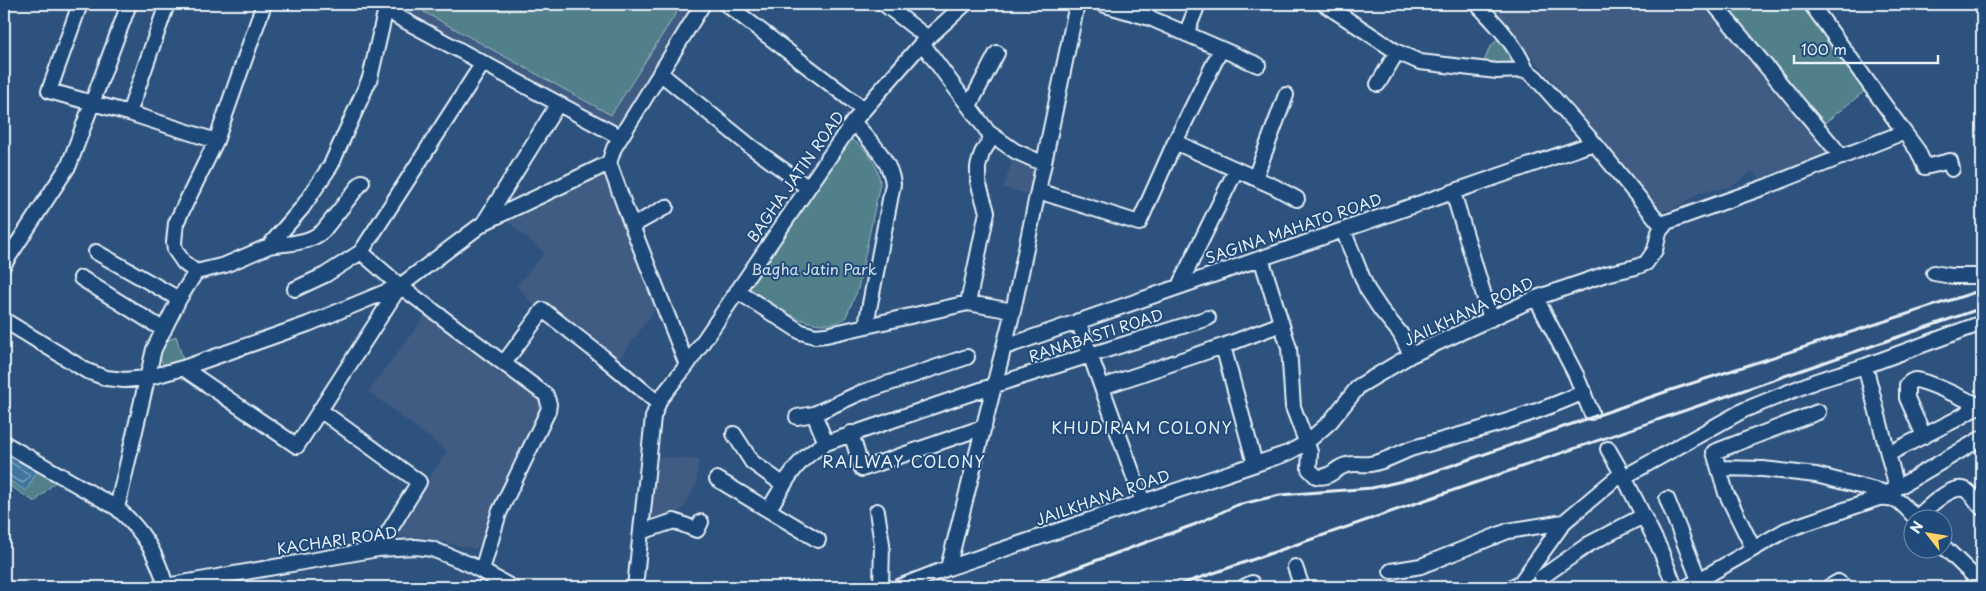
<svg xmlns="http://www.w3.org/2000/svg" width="1986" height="591" viewBox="0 0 1986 591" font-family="'Playpen Sans',sans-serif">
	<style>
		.built { fill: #405c83 }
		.green { fill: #51808a; stroke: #9cb8c1 }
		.water { fill: #41759e; stroke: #84a7c2 }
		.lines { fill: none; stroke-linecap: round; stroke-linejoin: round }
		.shore { stroke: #a5bfd4; stroke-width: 1 }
		.minor-casing { stroke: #e8f1f8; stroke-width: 18 }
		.minor { stroke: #1f4a7a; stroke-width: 14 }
		.rail { stroke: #e8f1f8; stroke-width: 3 }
		.labels { text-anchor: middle; stroke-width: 4; stroke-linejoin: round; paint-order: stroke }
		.street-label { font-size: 15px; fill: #e8f1f8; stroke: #1f4a7a }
		.park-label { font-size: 15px; fill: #d1e0e8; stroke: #1f4a7a }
		.neighbourhood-label { font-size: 16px; letter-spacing: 1px; fill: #e8f1f8; stroke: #1f4a7a }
	</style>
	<rect width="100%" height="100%" fill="#2e527e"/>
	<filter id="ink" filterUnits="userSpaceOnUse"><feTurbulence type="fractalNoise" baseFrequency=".02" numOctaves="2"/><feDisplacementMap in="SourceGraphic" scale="10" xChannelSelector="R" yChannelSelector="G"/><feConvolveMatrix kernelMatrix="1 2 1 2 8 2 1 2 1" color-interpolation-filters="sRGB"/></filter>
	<g filter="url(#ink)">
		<path class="built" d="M391,4H694L617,129Z
			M1497,4H1708L1832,153L1760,178L1752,171L1731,187L1701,192L1669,211L1659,209L1492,8Z
			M1015,154L1040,166L1032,195L1003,188Z
			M604,169L655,309L617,362L542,301L535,307L517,286L544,253L506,220Z
			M429,311L545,403L496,504L488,525V536L475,549L420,537L391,536L447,451L368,391Z
			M655,456L699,460L696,484L684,507L669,520L647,526Z"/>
		<path class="green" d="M425,4H682L611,115L424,12Z
			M1723,4H1802L1866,90L1822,125Z
			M1501,35L1517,64L1482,67L1489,49Z
			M850,139C866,146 879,167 880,183L858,289L845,319C839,321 833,324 827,324C800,326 768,301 747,286Z
			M176,336L183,360L169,365L163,364L158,355L163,343Z
			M4,447L56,481L35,502L4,482Z"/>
		<path class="water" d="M7,454L37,472L26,491L4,477V460Z"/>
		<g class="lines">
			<path class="shore" d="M4,461H9L30,475L23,483L4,473"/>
			<g class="minor-casing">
				<path id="minor" d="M80,4L49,91L129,113L216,141
					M382,4L398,17L620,137
					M726,4L863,109
					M884,4L928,38
					M1102,4L1150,18L1258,65
					M1324,4L1397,52L1420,62L1497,71L1526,70L1535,77L1594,143L1662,226
					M1477,4C1496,24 1515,43 1526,70
					M1714,4L1842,157
					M1186,34L1198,4
					M922,43L988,132L1015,151L1044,164
					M660,73L750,146L807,187
					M1378,84L1397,52
					M969,106L997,53
					M129,113L167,4
					M853,122C868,139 891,160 893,184L866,325
					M1904,132L1918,151L1925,167L1950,161L1952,169
					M1175,142L1275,187L1297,199
					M609,163L632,226L687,365
					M609,163L614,148L703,4
					M1255,178L1286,95
					M1038,191L1139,223L1175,142L1221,49
					M1453,192L1491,319
					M485,221L558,104
					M632,226L666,207
					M1343,230L1367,289L1381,310L1400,333L1411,355
					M269,246C288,243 308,244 323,231L362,182
					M96,252L179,299
					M361,252L400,286L546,395L549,404L548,411L499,513L482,570
					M1261,258L1289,348L1293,407L1310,452L1309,469L1316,476C1330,480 1335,467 1347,465C1355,463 1363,465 1370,464C1385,462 1399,453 1413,448C1471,432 1529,417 1584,392
					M4,264L69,165L129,4
					M196,272L184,263L175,250L174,242L176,223L216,141L264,4
					M1934,273L1951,276H1982
					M81,278L164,330
					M1179,286L1236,170
					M295,289L325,275L361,252L483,63
					M737,291L801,332L815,336L826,335L968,303L1013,311
					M1536,298L1576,375L1591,412
					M968,303L987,212L978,182V167L982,153L993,136
					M4,320L87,371L106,378L124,380L147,378L183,368L308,324L400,286L485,222L609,163
					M1078,321L1143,502
					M1223,346L1255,464
					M1005,347L1594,143
					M504,363L543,310L603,357L658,403
					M1865,366L1897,488
					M183,368L297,446L400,286
					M1102,387L1223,346L1281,324
					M320,410L419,482L378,549
					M814,414L826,443
					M797,417L814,414L860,393L967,357
					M851,433L862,469L984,427
					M734,434L752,462L784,485
					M1924,436L1907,398V385C1910,382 1912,380 1916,380C1931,382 1963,399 1979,405
					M4,443L117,508C143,531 156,552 166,586
					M1608,449L1624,477L1660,549L1675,587
					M1888,454L1955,420L1982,404
					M1719,468L1763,469L1816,475L1887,493
					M1624,477L1744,410L1816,381L1865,366L1982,323
					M717,479L818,540
					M1890,492L1982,438
					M1667,499L1699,580
					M117,508L154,349L179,299L196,272L225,265L269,246L302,208L331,165L370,78L386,8
					M769,509C787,480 795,460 826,443L995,385L1208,318
					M877,511L882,544L881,587
					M1916,518C1927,509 1951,483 1966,490C1972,494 1977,502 1982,508
					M641,532L674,521L697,530L701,522
					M1944,547L1982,584
					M1753,548L1726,493L1714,452L1818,412
					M1295,567L1302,587
					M948,568L1013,311L1077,4
					M1391,571L1421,566L1508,531L1564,522
					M1542,577L1589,544L1643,516
					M160,587L378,549L416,547L432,549L469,564L511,587
					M635,587L653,417L660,399L687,365L853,122L922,43L965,4
					M899,587L948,568L1288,453L1306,443L1330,422L1359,386L1411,355L1536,298L1606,274L1636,267L1646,263L1655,250L1659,232L1667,222L1768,186L1904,132L1811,4
					M1244,587L1252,583
					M1512,587L1521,582L1564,522L1622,473
					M1687,587L1786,530L1879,498C1900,496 1902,505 1916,518
					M1829,587L1838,582L1845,587"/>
			</g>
			<use href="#minor" class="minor"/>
			<path class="rail" d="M1024,587L1196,524L1237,505L1280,495L1372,488L1415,478L1671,390L1982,290
				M1173,587L1982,308"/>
		</g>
	</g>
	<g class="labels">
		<g class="street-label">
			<text transform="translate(796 177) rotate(-55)" y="5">BAGHA JATIN ROAD</text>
			<text transform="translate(1294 229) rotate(-19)" y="5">SAGINA MAHATO ROAD</text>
			<text transform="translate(1469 312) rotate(-25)" y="5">JAILKHANA ROAD</text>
			<text transform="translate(1096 336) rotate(-18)" y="5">RANABASTI ROAD</text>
			<text transform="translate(1103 498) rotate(-19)" y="5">JAILKHANA ROAD</text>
			<text transform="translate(337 541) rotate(-8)" y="5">KACHARI ROAD</text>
		</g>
		<g class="park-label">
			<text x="814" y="275">Bagha Jatin Park</text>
		</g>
		<g class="neighbourhood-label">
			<text x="1142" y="434">KHUDIRAM COLONY</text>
			<text x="904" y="468">RAILWAY COLONY</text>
		</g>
	</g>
	<rect width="1986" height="591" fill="none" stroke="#1f4a7a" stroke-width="20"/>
	<rect x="10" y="10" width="1966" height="571" fill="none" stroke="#e8f1f8" stroke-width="2" filter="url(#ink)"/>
	<g transform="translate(1928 534) rotate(301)"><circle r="24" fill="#1f4a7a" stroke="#6f8dac"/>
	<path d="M0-4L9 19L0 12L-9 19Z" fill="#ffd166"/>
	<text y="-8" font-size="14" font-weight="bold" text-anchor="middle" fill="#e8f1f8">N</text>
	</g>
	<path d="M1794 55v8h144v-8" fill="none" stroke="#e8f1f8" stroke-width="2.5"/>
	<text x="1801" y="55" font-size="15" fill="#e8f1f8" stroke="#1f4a7a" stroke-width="4" paint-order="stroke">100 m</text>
</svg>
